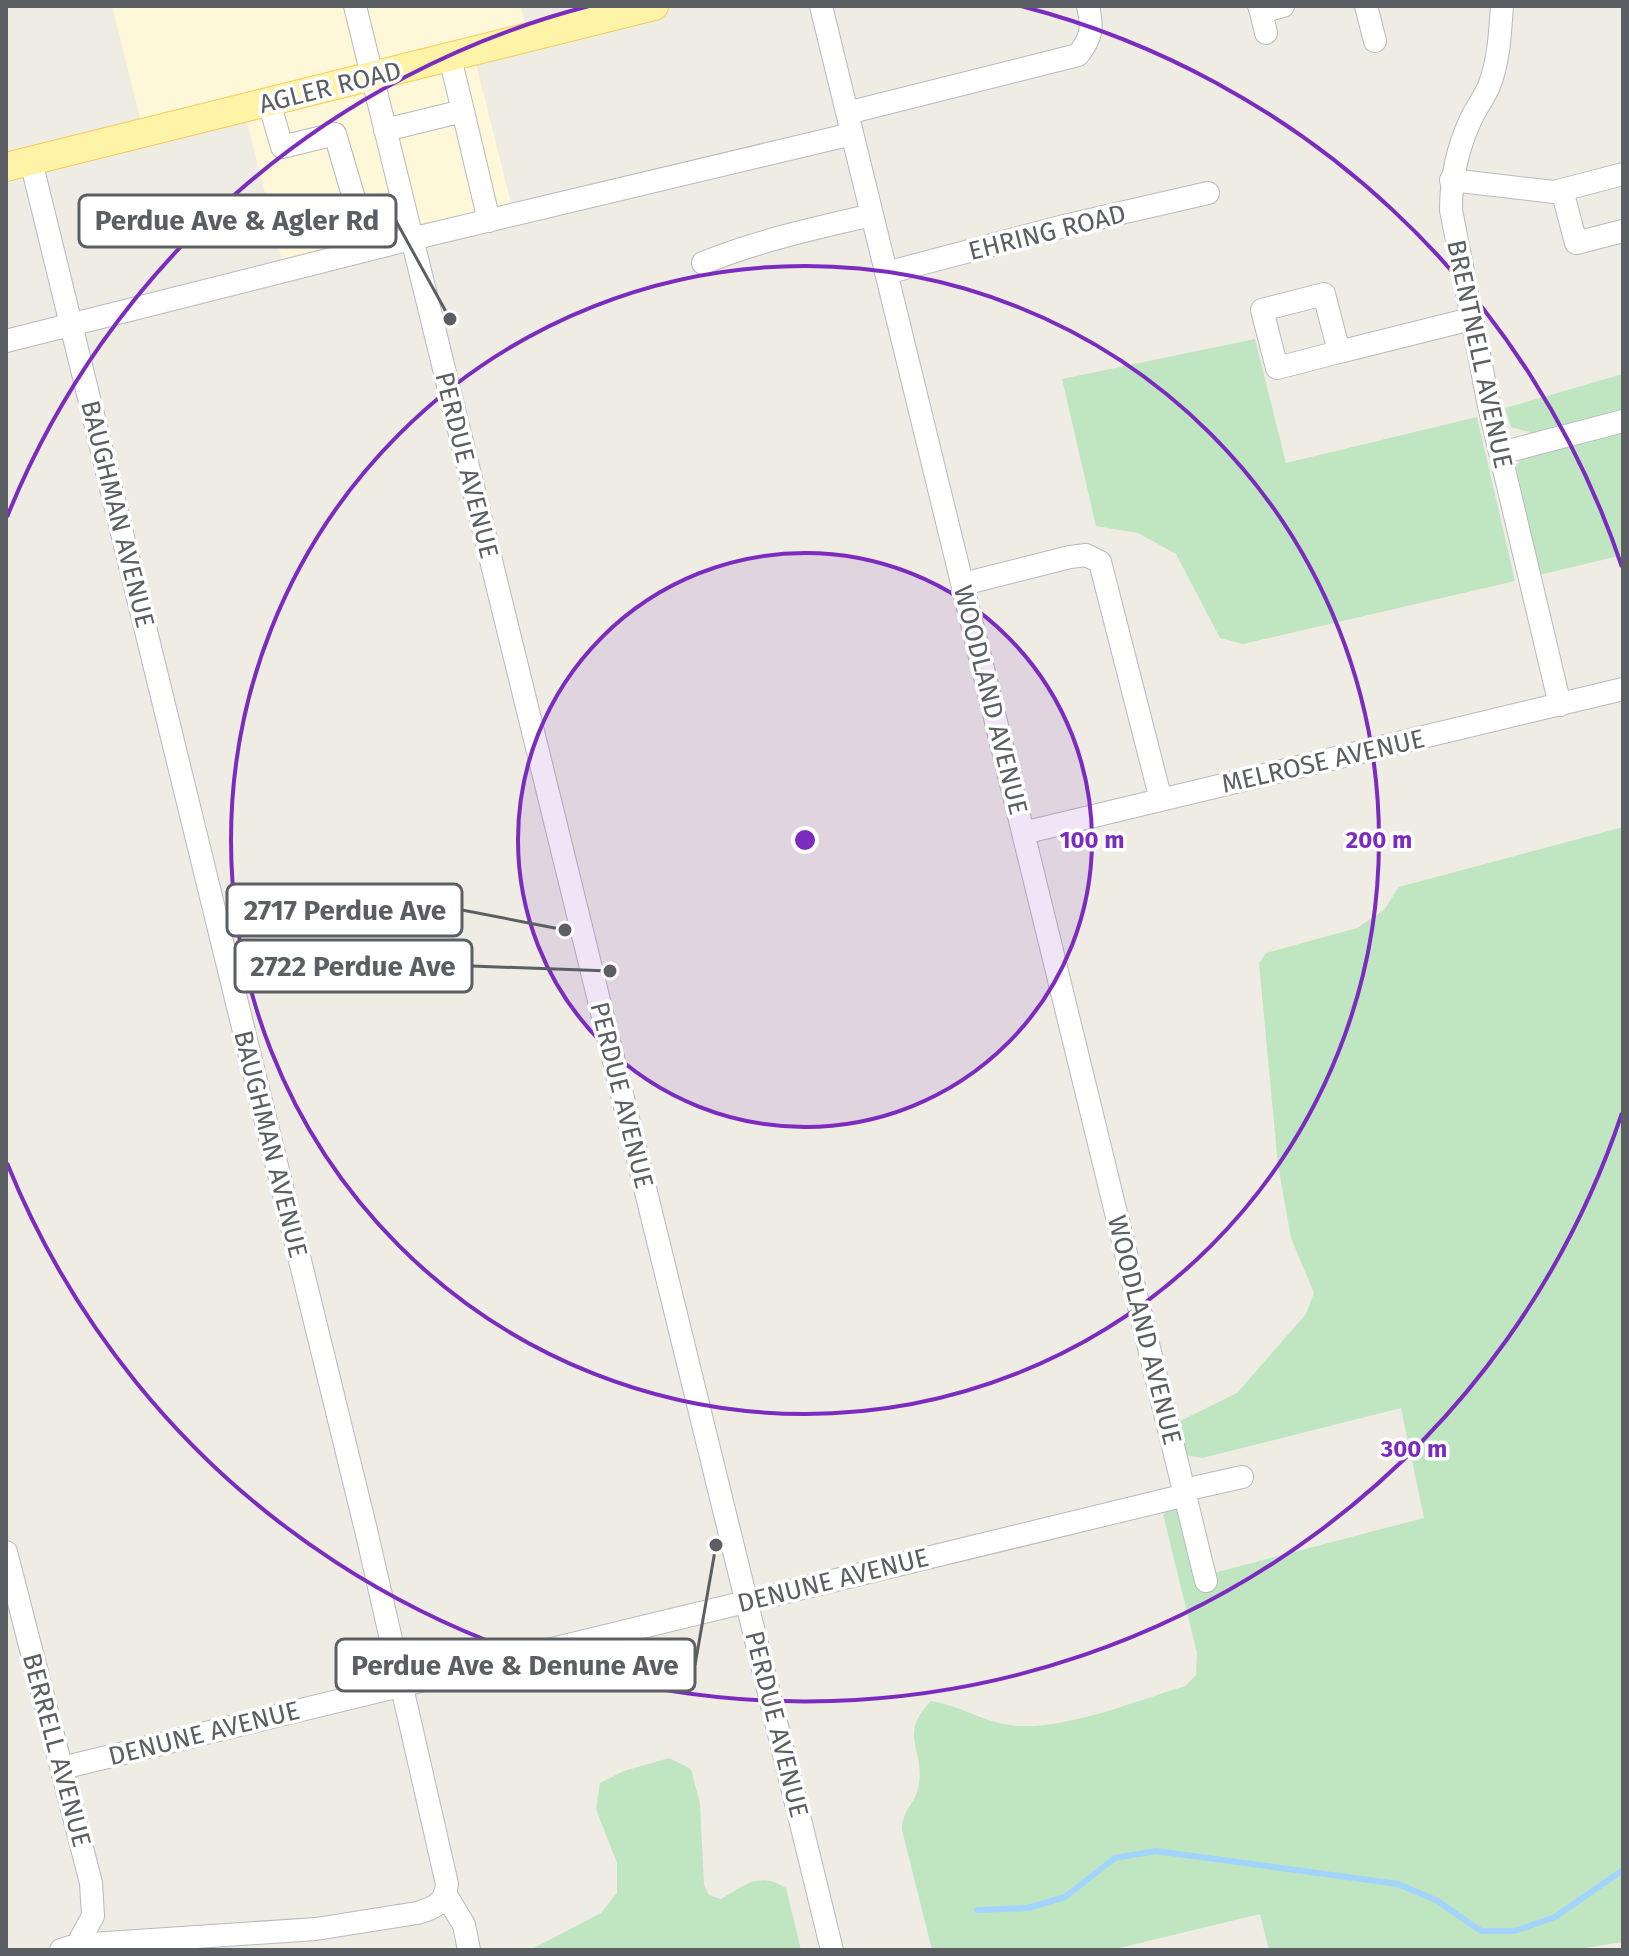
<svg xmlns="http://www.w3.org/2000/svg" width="1629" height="1956" viewBox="0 0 1629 1956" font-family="'Fira Sans',sans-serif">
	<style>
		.commercial { fill: #fef7d8 }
		.green { fill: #bfe6c0 }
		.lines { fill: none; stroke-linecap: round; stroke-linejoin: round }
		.stream { stroke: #a2d4ff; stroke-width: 6 }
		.minor-casing { stroke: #b6b9be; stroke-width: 24 }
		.major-casing { stroke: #f4cc57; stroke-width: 30 }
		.minor { stroke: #fff; stroke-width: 22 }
		.major { stroke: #fff3a7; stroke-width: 28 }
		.ring { fill: none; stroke: #7b2cbf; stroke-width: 4 }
		.labels { text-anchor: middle; stroke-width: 7; stroke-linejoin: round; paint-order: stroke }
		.street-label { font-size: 26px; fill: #5b5f64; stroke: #fff }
		.centre { fill: #7b2cbf; stroke: #fff; stroke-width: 4 }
		.ring-label { font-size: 24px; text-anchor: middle; font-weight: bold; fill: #7b2cbf; stroke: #fff; stroke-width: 7; stroke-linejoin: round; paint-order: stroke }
		.leader { fill: none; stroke: #5b5f64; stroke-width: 3 }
		.callout-dot { fill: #5b5f64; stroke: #fff; stroke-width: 3 }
		.callout { fill: #fff; stroke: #5b5f64; stroke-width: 3 }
		.callout-label { font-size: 28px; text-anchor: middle; font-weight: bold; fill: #5b5f64 }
	</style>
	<rect width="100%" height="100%" fill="#eeece3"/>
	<path class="commercial" d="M112,6H521L527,34L472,48L514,215L285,272L244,110L144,134Z"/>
	<path class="green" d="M1255,339L1286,463L1477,417L1515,581L1243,644L1220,638L1176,554L1138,533L1096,526L1062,379Z
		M1623,374V555L1539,575L1516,466L1534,444L1530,432L1511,427L1505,408Z
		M1623,827V1942L1572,1950H1269L1260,1914L1111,1950H932L902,1830C902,1808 916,1805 919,1784C924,1747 898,1735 931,1701C958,1705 982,1721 1009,1725C1058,1733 1136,1701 1185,1686L1196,1675L1197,1653L1163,1514L1176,1505L1206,1575L1424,1518L1401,1408L1202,1458L1185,1455L1178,1422L1237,1393L1306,1314L1314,1293L1291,1238L1278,1165L1259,963L1266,953L1357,928L1384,910L1399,887Z
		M669,1758L691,1769L700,1804L704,1885L709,1895L721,1899C745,1885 759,1871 786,1888L801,1950H530L601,1913L617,1893V1863L596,1809L600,1783L624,1771Z"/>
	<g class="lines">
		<path class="stream" d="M977,1910L1028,1908L1065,1897L1115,1858L1156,1851L1398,1884L1436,1900L1481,1931H1515L1555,1917L1623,1870"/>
		<g class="minor-casing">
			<path id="minor" d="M355,6L832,1950
				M821,6L1206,1581
				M1259,6L1261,12L1283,6
				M1366,6L1375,41
				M1502,6C1500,33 1499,61 1489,86C1484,98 1476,108 1471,119C1457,149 1451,177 1451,210L1489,406L1560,705
				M1261,12L1266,33
				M269,102L282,147L335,134L361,222
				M463,111L489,221
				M847,113L1078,55C1092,37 1093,28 1088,6
				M385,130L463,111L450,58
				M31,161L366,1530L447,1884C445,1903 435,1908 417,1913L316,1929L77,1945L61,1950
				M1451,180L1554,192L1623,174
				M1562,190L1576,243L1623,231
				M317,235L404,210
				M703,263C757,241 815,228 872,215
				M886,273L1064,226L1208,193
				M6,341L411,239L852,134
				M1339,352L1277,368L1262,310L1324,294L1339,352L1471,319
				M1501,453L1623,421
				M963,584L1070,557L1086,555L1100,562L1161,800
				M1023,833L1623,689
				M1184,1490L1242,1477
				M6,1552L91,1883L93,1916L77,1945
				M62,1768L1186,1495
				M446,1895L464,1925L469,1950"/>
		</g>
		<g class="major-casing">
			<path id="major" d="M6,167L654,6"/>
		</g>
		<use href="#minor" class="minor"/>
		<use href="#major" class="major"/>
	</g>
	<circle cx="805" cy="840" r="287" fill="#7b2cbf" fill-opacity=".12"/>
	<g class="ring">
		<circle cx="805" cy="840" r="287"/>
		<circle cx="805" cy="840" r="574"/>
		<path d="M1622 1113A861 861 0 0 1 7 1163M7 517A861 861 0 0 1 589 6M1021 6A861 861 0 0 1 1622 567"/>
	</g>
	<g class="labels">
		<g class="street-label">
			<text transform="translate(330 87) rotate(-14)" y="9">AGLER ROAD</text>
			<text transform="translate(1047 232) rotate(-14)" y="9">EHRING ROAD</text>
			<text transform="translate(1480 354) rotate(78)" y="9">BRENTNELL AVENUE</text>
			<text transform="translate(467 465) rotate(76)" y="9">PERDUE AVENUE</text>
			<text transform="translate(118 514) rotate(76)" y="9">BAUGHMAN AVENUE</text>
			<text transform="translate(991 700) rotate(76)" y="9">WOODLAND AVENUE</text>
			<text transform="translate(1323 761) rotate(-13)" y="9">MELROSE AVENUE</text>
			<text transform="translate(622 1095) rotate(76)" y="9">PERDUE AVENUE</text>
			<text transform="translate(271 1144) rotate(76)" y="9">BAUGHMAN AVENUE</text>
			<text transform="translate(1145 1330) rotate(76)" y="9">WOODLAND AVENUE</text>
			<text transform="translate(833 1580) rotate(-14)" y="9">DENUNE AVENUE</text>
			<text transform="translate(777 1724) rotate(76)" y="9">PERDUE AVENUE</text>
			<text transform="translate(204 1733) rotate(-14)" y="9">DENUNE AVENUE</text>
			<text transform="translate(57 1750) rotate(75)" y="9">BERRELL AVENUE</text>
		</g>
	</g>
	<circle cx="805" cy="840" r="12" class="centre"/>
	<g class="ring-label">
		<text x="1092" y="848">100 m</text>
		<text x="1379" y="848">200 m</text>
		<text x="1414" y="1457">300 m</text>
	</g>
	<path class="leader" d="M450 319L396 221M565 930L462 910M610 971L472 966M716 1545L695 1665"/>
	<g class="callout-dot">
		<circle cx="450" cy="319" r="8"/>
		<circle cx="565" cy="930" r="8"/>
		<circle cx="610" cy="971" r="8"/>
		<circle cx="716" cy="1545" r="8"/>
	</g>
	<g class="callout">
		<rect x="79" y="195" width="317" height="52" rx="8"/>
		<rect x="227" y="884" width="235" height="52" rx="8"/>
		<rect x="235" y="940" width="237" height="52" rx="8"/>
		<rect x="336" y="1639" width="359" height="52" rx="8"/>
	</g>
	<g class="callout-label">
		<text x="237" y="230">Perdue Ave &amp; Agler Rd</text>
		<text x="345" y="920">2717 Perdue Ave</text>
		<text x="353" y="976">2722 Perdue Ave</text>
		<text x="515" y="1675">Perdue Ave &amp; Denune Ave</text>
	</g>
	<rect width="1629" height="1956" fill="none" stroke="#5b5f64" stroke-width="16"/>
</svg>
